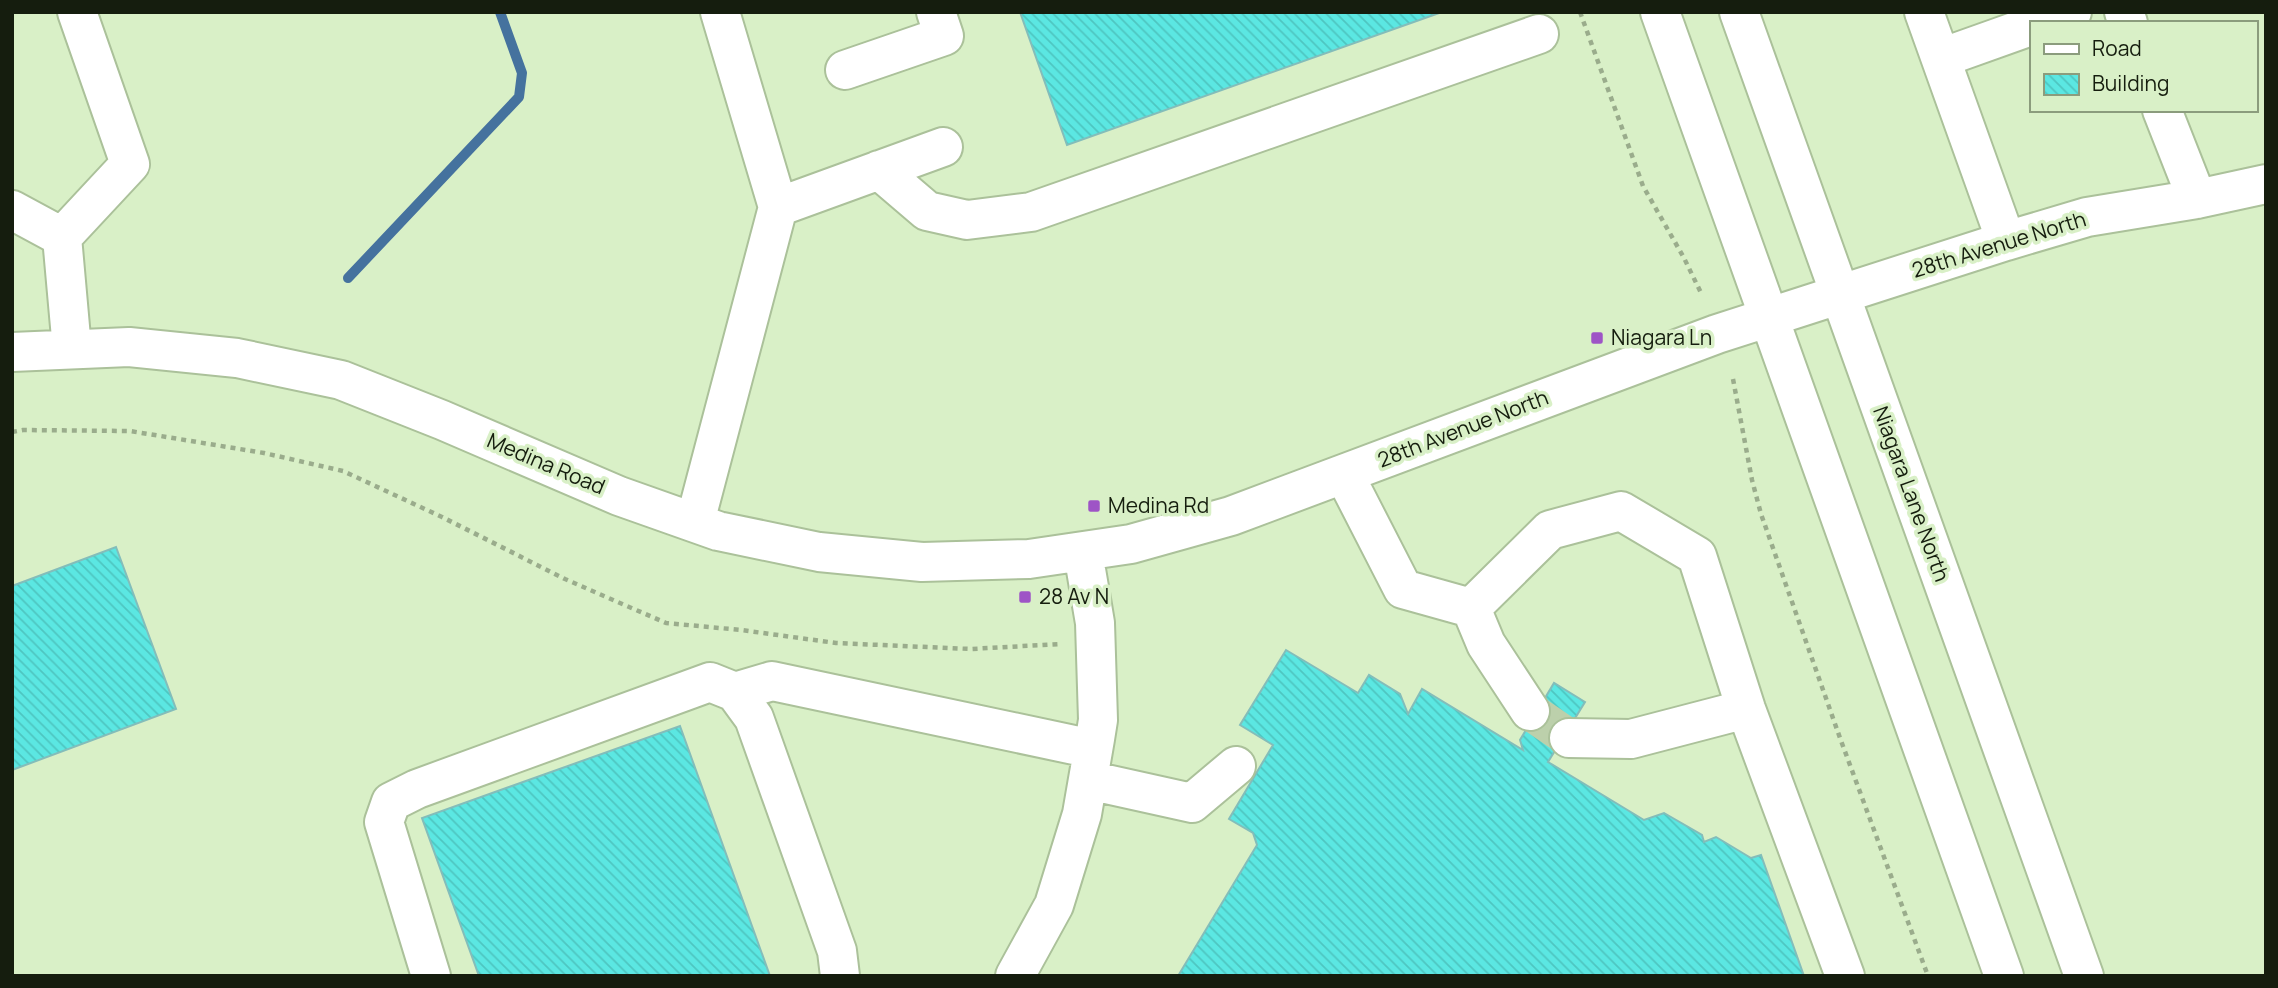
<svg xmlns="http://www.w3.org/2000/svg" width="2278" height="988" viewBox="0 0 2278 988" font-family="Manrope,sans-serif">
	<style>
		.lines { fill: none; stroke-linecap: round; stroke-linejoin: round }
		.stream { stroke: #45729e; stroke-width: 10 }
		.building { fill: url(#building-back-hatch); stroke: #83bdba; stroke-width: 2 }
		.minor-tunnel { stroke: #bcd0ab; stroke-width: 38; stroke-dasharray: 38 19; stroke-linecap: butt }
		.minor-casing { stroke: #abc19a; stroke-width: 42 }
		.path { stroke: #9aac8c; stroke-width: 4.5; stroke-dasharray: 5 5; stroke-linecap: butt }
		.minor { stroke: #fff; stroke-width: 38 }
		.poi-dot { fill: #9e54c6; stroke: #d9f0c7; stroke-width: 2.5 }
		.labels { text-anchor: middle; stroke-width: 7; stroke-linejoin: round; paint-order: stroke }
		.street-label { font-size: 21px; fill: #151d0e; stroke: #d9f0c7 }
		.poi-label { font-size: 21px; fill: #151d0e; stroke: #d9f0c7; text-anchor: start }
	</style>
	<defs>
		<pattern id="building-back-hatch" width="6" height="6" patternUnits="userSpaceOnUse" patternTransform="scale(1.75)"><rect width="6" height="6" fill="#5be7e2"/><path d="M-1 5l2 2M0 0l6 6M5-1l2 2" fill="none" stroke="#4ec6c1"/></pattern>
	</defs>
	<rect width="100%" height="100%" fill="#d9f0c7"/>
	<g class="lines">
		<path class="stream" d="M348,278L519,97L522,73L500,12"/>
	</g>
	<path class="building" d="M1020,12H1442L1067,145Z
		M116,547L176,709L12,770V586Z
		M1286,650L1358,693L1369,675L1400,694L1408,714L1422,689L1523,750L1520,740L1554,683L1585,702L1548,762L1644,820L1664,813L1702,835L1704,842L1716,837L1751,858L1761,855L1804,976H1178L1257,845L1253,833L1229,819L1273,745L1240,725Z
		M680,726L770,976H479L422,818Z"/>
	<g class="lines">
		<path class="minor-tunnel" d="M1530,711L1569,738"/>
		<g class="minor-casing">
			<path id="minor" d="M1660,12L2004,976
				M1739,12L2084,976
				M1924,12L2006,241
				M2124,12L2128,23
				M2042,23L2072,12
				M1941,58L2031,26
				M845,70L944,36L936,12
				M2162,110L2197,199
				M879,170L927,211L967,220L1031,212L1539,34
				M778,207L943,147
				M12,210L62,237
				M72,349L62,237L130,164L77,12
				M12,352L129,347L237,358L341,380L442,420L619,496L718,531L819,552L922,562L1029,559L1131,544L1231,516L1717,334L2006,241L2087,217L2197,199L2266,184
				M1344,474L1403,589L1471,608L1550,530L1621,511L1697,556L1746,709L1845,976
				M695,522L778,207L720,12
				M1471,608L1486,644L1530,711
				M735,692L772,681L1093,749
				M1569,738L1631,739L1746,709
				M1088,780L1192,803L1236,766
				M431,976L384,822L391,802L417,789L710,682L735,692L754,718L837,951L840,976
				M1015,976L1054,905L1082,814L1095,739L1098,720L1095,623L1083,552"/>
		</g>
		<path class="path" d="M1580,12L1643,186L1684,258L1702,295
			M1733,379L1752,480L1761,514L1840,738L1928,976
			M12,432L23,430L130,431L264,453L343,471L442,517L565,579L666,623L741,630L836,643L971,649L1060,644"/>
		<use href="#minor" class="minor"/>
	</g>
	<g class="poi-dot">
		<rect x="1590" y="331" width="14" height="14" rx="3.5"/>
		<rect x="1087" y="499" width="14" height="14" rx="3.5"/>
		<rect x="1018" y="590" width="14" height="14" rx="3.5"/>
	</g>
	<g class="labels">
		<g class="street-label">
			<text transform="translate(1999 245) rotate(-17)" y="7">28th Avenue North</text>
			<text transform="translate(1463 429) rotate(-21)" y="7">28th Avenue North</text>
			<text transform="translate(546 464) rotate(23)" y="7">Medina Road</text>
			<text transform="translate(1911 494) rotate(70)" y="7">Niagara Lane North</text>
		</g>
		<g class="poi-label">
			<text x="1611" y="345">Niagara Ln</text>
			<text x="1108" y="513">Medina Rd</text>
			<text x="1039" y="604">28 Av N</text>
		</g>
	</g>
	<rect width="2278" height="988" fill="none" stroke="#151d0e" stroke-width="28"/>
	<rect x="2030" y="21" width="228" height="91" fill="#d9f0c7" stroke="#8b9c7d" stroke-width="2"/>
	<rect x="2044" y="44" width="35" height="10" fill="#ffffff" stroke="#8b9c7d" stroke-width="2"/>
	<text x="2092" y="56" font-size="21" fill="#151d0e">Road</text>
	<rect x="2044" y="74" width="35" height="21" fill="url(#building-back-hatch)" stroke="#8b9c7d" stroke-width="2"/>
	<text x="2092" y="91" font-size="21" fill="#151d0e">Building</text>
</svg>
